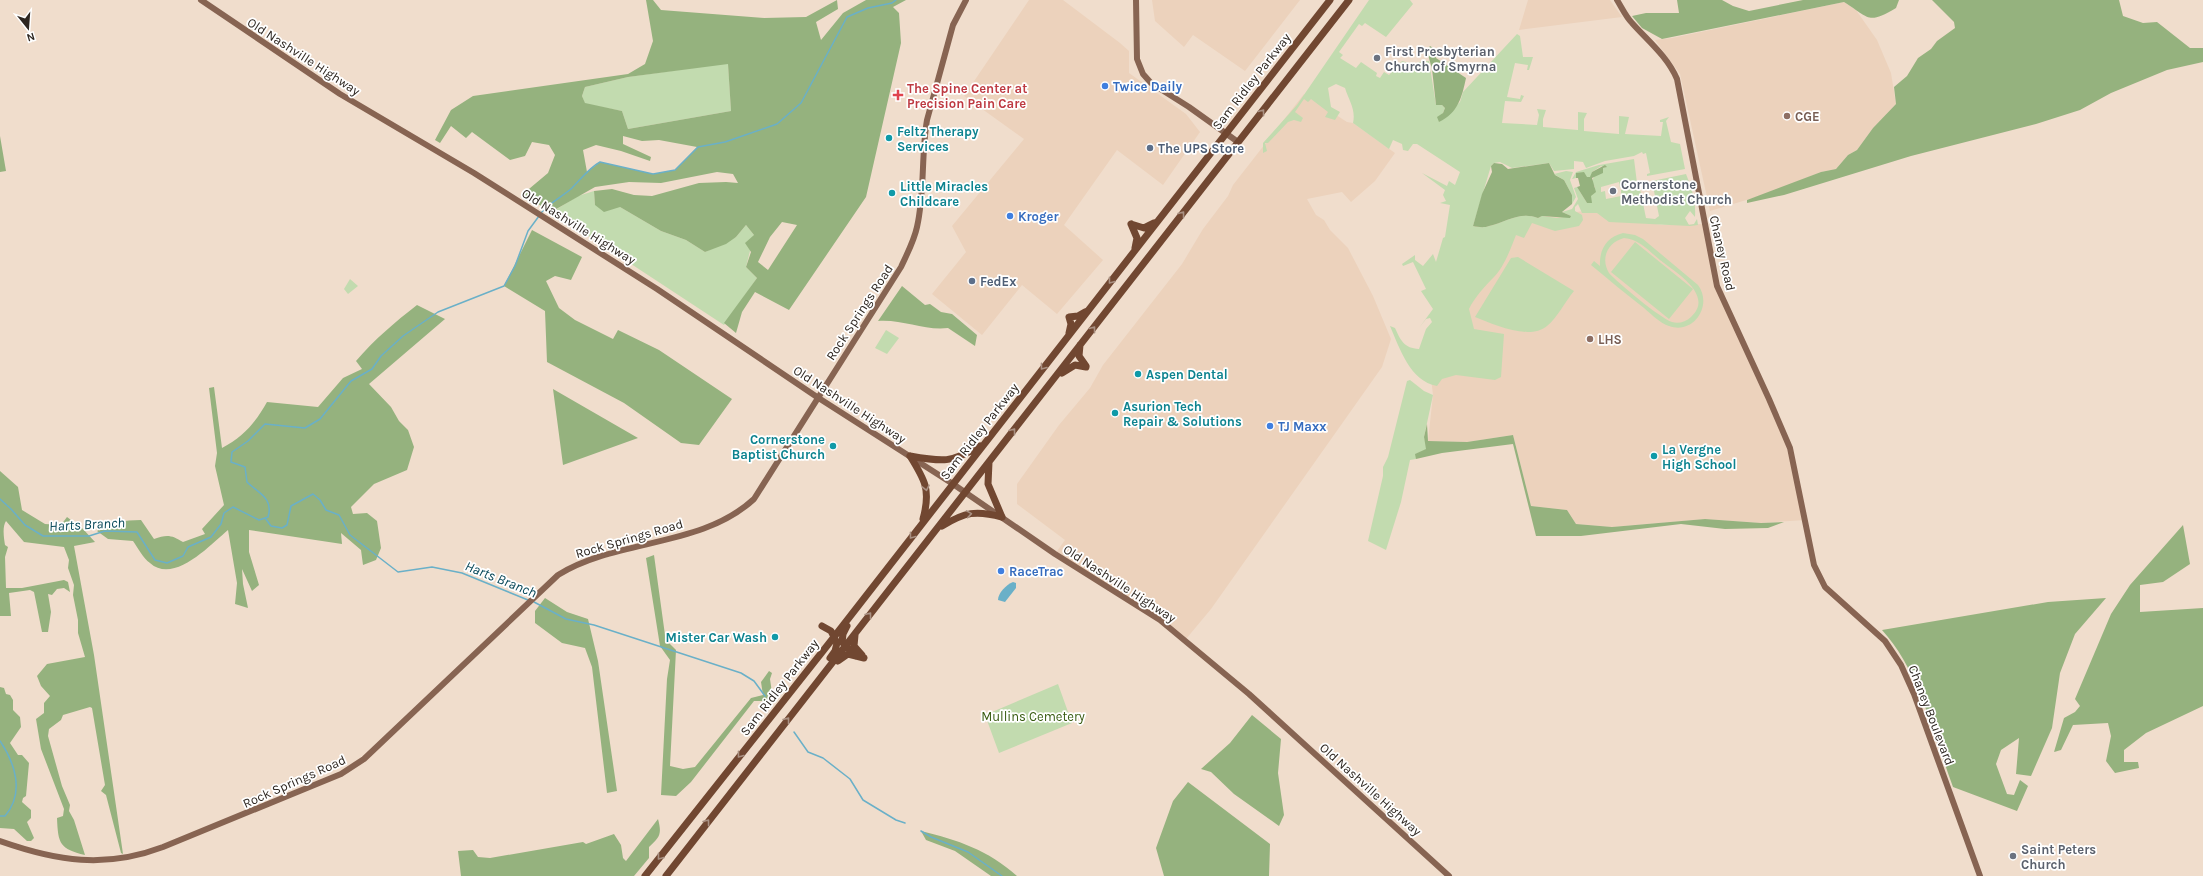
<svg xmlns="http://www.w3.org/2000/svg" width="2203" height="876" viewBox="0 0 2203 876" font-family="Karla,sans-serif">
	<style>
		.built { fill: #ecd2bc }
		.green { fill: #c2dbaf; fill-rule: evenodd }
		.forest { fill: #95b27e; fill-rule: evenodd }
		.water { fill: #6ab0c8 }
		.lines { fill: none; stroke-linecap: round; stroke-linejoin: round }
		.stream { stroke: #6ab0c8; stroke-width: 1.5 }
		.secondary { stroke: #876452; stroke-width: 6 }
		.primary { stroke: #714731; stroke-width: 7 }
		.oneway { stroke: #aa9183 }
		.worship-dot { fill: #6b7280; stroke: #fff; stroke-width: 1.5 }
		.shop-dot { fill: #3f7fe0; stroke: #fff; stroke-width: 1.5 }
		.health-dot { fill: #e0444e; stroke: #fff; stroke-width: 1.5 }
		.education-dot { fill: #8d6e63; stroke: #fff; stroke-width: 1.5 }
		.culture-dot { fill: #0f9aa8; stroke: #fff; stroke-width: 1.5 }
		.service-dot { fill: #5c6f8a; stroke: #fff; stroke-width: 1.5 }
		.labels { text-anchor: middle; stroke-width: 3.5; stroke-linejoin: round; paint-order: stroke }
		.worship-label { font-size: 13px; font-weight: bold; fill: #5b616d; stroke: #fff; text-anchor: start }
		.street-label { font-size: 13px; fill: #2d2620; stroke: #fff }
		.shop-label { font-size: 13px; font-weight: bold; fill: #366cbe; stroke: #fff; text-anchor: start }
		.health-label { font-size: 13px; font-weight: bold; fill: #be3a42; stroke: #fff; text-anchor: start }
		.education-label { font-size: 13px; font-weight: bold; fill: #785e54; stroke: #fff; text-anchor: start }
		.culture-label { font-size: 13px; font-weight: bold; fill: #0d838f; stroke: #fff; text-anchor: start }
		.service-label { font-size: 13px; font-weight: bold; fill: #4e5e75; stroke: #fff; text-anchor: start }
		.park-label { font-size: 13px; fill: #375b10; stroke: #fff }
		.water-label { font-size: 14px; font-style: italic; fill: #054657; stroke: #fff }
	</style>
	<rect width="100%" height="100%" fill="#f0ddcc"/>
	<path class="built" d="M1029,0H1063L1120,43L1129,51V73L1186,114L1200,132L1163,185L1117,150L1064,225L1103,260L1057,314L1022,285L982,335L932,294L966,252L952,226L1024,139L964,96Z
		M1152,0H1300L1245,71L1193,35L1184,47L1155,21Z
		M1528,0H1610L1622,17L1519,30Z
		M1844,2L1856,10L1877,40L1891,73L1896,104L1873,128L1857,150L1848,155L1836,169L1821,172L1766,194L1710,211L1680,74L1655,40L1672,38Z
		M1304,94L1347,122L1353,123L1395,153L1375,181L1351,202L1342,192L1307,199L1316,215L1324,220L1330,230L1348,248L1373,296L1391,339L1382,367L1211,609L1186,639L1055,554L1065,540L1017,504V484L1059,425L1090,388L1103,365L1182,264L1203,229L1228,196L1233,185Z
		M1591,210L1661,225L1705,224L1717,286L1781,426L1805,520L1761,523L1705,519L1612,527L1576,524L1567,510L1531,506L1513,435L1467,442L1428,441L1433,395L1431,378L1469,227Z"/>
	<path class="green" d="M1369,0H1410L1413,4L1386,37L1365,23L1362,26L1359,24L1339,52L1343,55L1340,58L1356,68L1361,62L1377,73L1376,76L1380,78L1384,72L1389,75L1402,61L1413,64L1409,69L1411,71L1419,62L1429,61L1436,105H1442L1445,108L1439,122L1460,102L1463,92L1517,34L1520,36L1523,57H1533L1529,70H1527L1528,65L1515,63L1507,97L1520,99L1521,95L1524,96L1521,102L1505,101L1502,123L1537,125L1539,115L1537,109L1546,110L1543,119V127L1578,130V112L1587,113L1584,119V131L1619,134V116L1629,117L1625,134L1661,136L1663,122H1660V120L1669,117L1666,121L1671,142L1680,144L1685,169L1647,176V174L1650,173L1646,153L1643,154L1642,152L1634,156L1605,161L1586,168L1583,162L1574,161V169L1554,171L1549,163L1512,168L1500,162L1494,163L1491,166L1473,226C1478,227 1484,228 1489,226C1506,222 1520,211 1538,218L1542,216L1557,218L1571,216L1562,212L1572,209L1578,199L1574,188L1577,187L1587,203L1595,187L1592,182C1593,176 1600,168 1606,167L1601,166L1592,172L1591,177L1587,178L1577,173L1576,178L1572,179L1576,172L1599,165L1634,159L1637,183L1620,188L1619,182L1601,187V192L1605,191L1606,199L1621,196V190L1639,184L1646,218L1655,219L1659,216L1652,181L1686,174C1692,189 1696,201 1695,217L1690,211L1685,218L1689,225L1694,224L1697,219L1698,225L1690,226L1609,222L1597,213H1582L1578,204L1575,207V211L1582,215L1583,220L1579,226L1555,231L1532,223L1524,238L1516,235C1511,248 1504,267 1494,277C1485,286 1474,298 1469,309L1474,329L1504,334L1501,377L1495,380L1456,375L1442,379L1437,386C1410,381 1400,349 1390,326L1395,328C1401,341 1404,348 1419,349L1426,329L1432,322L1430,318L1426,319L1419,328L1433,309L1421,291L1426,289L1413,262L1403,266L1402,264L1415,255V260L1423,266L1433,254L1436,262L1443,238L1445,237L1450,205L1440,203L1446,201L1443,195L1445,190L1422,173L1447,186L1449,181L1455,185L1460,172L1417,144H1413L1408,151L1403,150L1402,144L1393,140L1389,149L1353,123C1356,109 1349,101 1345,88L1336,84L1328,88L1331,107L1340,112L1335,120L1325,117L1328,112L1311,99L1308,102L1304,99L1295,112L1303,118L1301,122L1294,120L1288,122L1268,143H1265L1267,151L1263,153V143L1297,105Z
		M728,63L731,111L628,129L622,111L585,104L582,96L585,87L628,77Z
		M1566,171L1573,172L1570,180L1576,197L1572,204V195L1564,180L1554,174Z
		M594,191L595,205L620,207L661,231L686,240L705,252L736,237L746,225L754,235L746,267L757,278L724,325L552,212L578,196Z
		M1623,233L1635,235L1643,239L1698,285C1713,305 1694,335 1669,326C1660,323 1652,315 1644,308C1626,294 1609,280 1591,265L1594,261L1600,266C1599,249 1607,237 1623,233ZM1624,238C1639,239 1649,251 1660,260C1675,272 1715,295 1691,317C1686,322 1678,324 1672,322C1660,318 1618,283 1609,273C1600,258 1608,242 1624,238Z
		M1635,242L1693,289L1669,319L1611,272Z
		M1518,257L1574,291C1565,302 1557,318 1547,326C1529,341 1493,324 1475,317L1511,258Z
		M350,279L358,286L348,294L344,289Z
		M886,330L899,338L887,354L875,348Z
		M1410,380L1424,391L1433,395L1424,437L1427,449L1416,454V459L1410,460L1401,502L1386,550L1368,541L1383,476V467L1388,457L1407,381Z
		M1058,684L1072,723L999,753L985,715Z"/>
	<path class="forest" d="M646,0H653L661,10L764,18L806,17L837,0L838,9L816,22L821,40L843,13L866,0H906L893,7L899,13L901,43L866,197L789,310L755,292L742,312L736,333L724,323L757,278L746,267L751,252L745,243L754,235L746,225L736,237L726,244L705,252L686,240L661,231L620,207L604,212L595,205L594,191L612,189L634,195L652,196L699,183L726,182L738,183L733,174L717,172L661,183L629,182L595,187L551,212L547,207L550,203L541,206L523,194L548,173L555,155L549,145L532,142L525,156L510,160L472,132L466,138L451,126L440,143L435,140L451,110L473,96L628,74L645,64L653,41ZM728,64L731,111L628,129L622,111L585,103L582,96L585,87L628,77ZM623,136L642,141L659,140L697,147L675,170L653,174L600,162L587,172L583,150L596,145L621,151L650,161L651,157L623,144ZM782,222L797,225L768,270L758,262L770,237Z
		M1677,0H1722L1733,6L1749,11L1803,0H1899L1896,8C1867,25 1870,18 1844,2L1662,39L1642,28L1632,16L1646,13H1679Z
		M1932,0H2119L2123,16L2143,23L2157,22L2190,48H2203V62L2167,70L2111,93L2080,110L2036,124L1911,156L1784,195L1747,203V200L1821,172L1836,169L1848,155L1857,150L1873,128L1896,104L1894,87L1907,76L1918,58L1931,49L1937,41L1955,28L1954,22Z
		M1430,46L1436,50V58L1466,78C1462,97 1458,113 1439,122L1437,117L1443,113L1445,108L1442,105H1436L1432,69L1427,51Z
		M0,136L6,171L0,172Z
		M1494,163L1502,164L1508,169L1549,163L1555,175L1564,180L1572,195V204L1562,212L1571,216L1570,218L1542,216L1538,218C1520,211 1506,222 1489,226C1484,228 1478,227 1473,226L1482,194L1492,172L1491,166Z
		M1605,165L1607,167L1603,168V173L1592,178L1596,192L1591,196L1592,203H1587L1577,187L1580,186L1578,178H1576V173L1584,172L1587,177H1590L1592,172Z
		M532,230L582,257L571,280L555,276L546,281L559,308L575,320L613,339L618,330L659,350L732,399L699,445L681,443L624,403L547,362L545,311L504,286Z
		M902,286L925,305L930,304L941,312L952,314L977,335L975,346L948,328C925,331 902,319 878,321Z
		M417,305L445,319L369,384L391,407L399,421L408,430L414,447L407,470L374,484L351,507L353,514L367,513L377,521L381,548L376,560L363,565L361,550L341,533L342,544L249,530V552L259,585L252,591L242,569L243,584L248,608L235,604L237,583L228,530C211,544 174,585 150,563C143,558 138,548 133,541L108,539L97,531C112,523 124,520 141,520L154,539C167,534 172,535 183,542L205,534L202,529L224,505L215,466L217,453L209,388L214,387L222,448C243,437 256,422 267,402L318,407L343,378L362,369L356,361C375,339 395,322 417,305Z
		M553,389L638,438L563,465Z
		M1427,424L1428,441L1467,442L1513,435L1531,506L1567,510L1576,524L1612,527L1705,519L1761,523L1784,522L1768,528L1725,529L1681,524L1581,536H1536L1513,444L1442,453L1416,459L1415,454L1426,449L1424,437Z
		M0,471L18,487L22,510L45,524L61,525L67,517L83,529L95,542L74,546L94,655L123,854L121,853L106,795L101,791L105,785L92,708L90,707L63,715L61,720L49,729L48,736L62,786L70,805L69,811L74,820L85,855C60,849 58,844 57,818L63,816L64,809L41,749L36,719L44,713V703L50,696L41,686L37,676L47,664L85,657L78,633V620L73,595L74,585L68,568L69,560L64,547L24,542L6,521C2,527 4,538 5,545L8,547L5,557L6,588H22L64,580L68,582L70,592L64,588L57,589L52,595L48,594L51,612L48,632H42L34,592L30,590L9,593L11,616H0Z
		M2183,525L2190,564L2163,582L2140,585V612L2203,608V706L2146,733L2124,750V762H2138L2139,768L2115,773L2106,761L2111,736L2108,723L2073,725L2061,750L2054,752L2064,718L2075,712L2080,706L2075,699L2111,614L2130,585Z
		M654,555L665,635L668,642L676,650L670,766L683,769L695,767L751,698L763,695L761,682L769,671L772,673L770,679L772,693L767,701H754L691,782L676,796L661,795L667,679L670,660L660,646L646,558Z
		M545,598L567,612L588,619L598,661L617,791L607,793L592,667L585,648L562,643L535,623V611Z
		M2106,598L2075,634L2060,673L2052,728L2031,776L2016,774L2019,738L2001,750L1996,764L2007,794L2014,795L2020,780L2028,786L2017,811L1953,787C1934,736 1919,670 1882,630L2048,602Z
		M0,687L4,688L6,694L10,695L13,700V710L20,717L21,727L10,743L18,755H22L29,763L26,796L23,798L22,802L31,810V818L27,822L34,838L31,841H27L14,829L0,828Z
		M1252,715L1281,739L1278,773L1284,815L1279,826L1234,794L1211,772L1201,769L1230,743Z
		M1188,782L1270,844L1269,876H1164L1156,848L1173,801Z
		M658,819C662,834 660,837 649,847V858L634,876H461L458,851L473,850L478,857L490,858L583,842L586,844L614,834L621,845L623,858L626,861Z
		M921,831C958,840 988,850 1017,876H991L955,851L926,840Z"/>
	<path class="water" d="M1013,582L1016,583V588L1005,602L998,600C998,593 1006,585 1013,582Z"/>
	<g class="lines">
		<path class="stream" d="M541,213C550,202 562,197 572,188C581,179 589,168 600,162L653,174L675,170L698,147L725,142L777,124L801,103L847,17L868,8L892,3L896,0
			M0,499L11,509L25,525L43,536H89L105,531L137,532L155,560L167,563L183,556L188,547L211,537L221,524L224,513L233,507L259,520L268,517C274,498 258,493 247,482L245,467L231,462L232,452L248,441L265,424L305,428L320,419L351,381L372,369L381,356L403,336L438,312L504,286L515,266L528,231L539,216
			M265,518L271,526L282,528L287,525L291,506L313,494L320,500L326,510L339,515L350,535L398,572L432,567L462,573L528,600
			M534,602L566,619L594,625L741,673L754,681L765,696
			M794,732L808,752L823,758L850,779L863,800L896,820L905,823
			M0,741C15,763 25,793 5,816H0
			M921,831L931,837L968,852L1002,876"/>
		<path class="secondary" d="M201,0L340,94L474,173L657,289L817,397L953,484L1055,554L1160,620L1249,694L1449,876
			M1136,0L1137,59L1143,74L1151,83L1189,107L1238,142
			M1617,0C1622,8 1626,17 1632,23C1648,41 1667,56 1677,79L1717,286L1769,399L1790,448L1814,565L1825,587L1885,641L1901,665L1914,694L1980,876
			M0,841C57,861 105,869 163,847L341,774L364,759L558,575C618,538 701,548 754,499L901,267C907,254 914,241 917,227C925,192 921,155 927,120L953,25L966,0"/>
		<path class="primary" d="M1131,224L1144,228L1154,223
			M1131,224L1137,238L1135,248
			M1069,333L1071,324L1069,317L1078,316L1085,312
			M1080,345L1079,356L1086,366
			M1062,373L1075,365L1086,367
			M910,456C943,462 951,463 980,446
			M910,456C925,480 931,490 923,519
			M989,462L988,484L1002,517
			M942,526C965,512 976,510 1002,517
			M822,626L831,631L837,643L835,651L830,658
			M847,626L843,634L842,642L856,656
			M855,635L854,646L862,655
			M838,661L848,654L864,658
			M645,876L834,637L1330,0
			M666,876L1349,0"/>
	</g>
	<defs><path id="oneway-chevron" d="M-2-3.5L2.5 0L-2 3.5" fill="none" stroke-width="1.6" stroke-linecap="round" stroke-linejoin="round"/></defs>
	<g class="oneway">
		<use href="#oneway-chevron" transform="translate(1262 112) rotate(-52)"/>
		<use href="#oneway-chevron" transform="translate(1182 214) rotate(-52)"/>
		<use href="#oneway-chevron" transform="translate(1111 281) rotate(128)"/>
		<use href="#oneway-chevron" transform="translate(1093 329) rotate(-52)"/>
		<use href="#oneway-chevron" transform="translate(1043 367) rotate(128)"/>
		<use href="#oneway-chevron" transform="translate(1013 431) rotate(-52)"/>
		<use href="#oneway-chevron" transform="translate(926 488) rotate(78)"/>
		<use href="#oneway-chevron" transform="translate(969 514) rotate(-9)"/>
		<use href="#oneway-chevron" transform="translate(912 536) rotate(128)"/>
		<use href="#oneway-chevron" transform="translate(869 615) rotate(-52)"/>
		<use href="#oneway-chevron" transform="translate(787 720) rotate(-52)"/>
		<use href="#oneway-chevron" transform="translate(740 755) rotate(128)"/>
		<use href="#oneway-chevron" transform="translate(707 822) rotate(-53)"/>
		<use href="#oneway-chevron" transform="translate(660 857) rotate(128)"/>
	</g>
	<g class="worship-dot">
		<circle cx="1377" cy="58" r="4"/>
		<circle cx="1613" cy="191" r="4"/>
		<circle cx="2013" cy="856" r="4"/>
	</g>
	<g class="shop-dot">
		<circle cx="1105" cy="86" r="4"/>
		<circle cx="1010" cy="216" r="4"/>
		<circle cx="1270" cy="426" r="4"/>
		<circle cx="1001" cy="571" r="4"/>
	</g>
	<path class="health-dot" d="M896 89h4v4h4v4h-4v4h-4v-4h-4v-4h4z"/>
	<g class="education-dot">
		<circle cx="1787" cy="116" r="4"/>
		<circle cx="1590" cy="339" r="4"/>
	</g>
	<g class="culture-dot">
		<circle cx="889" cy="138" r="4"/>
		<circle cx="892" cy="193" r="4"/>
		<circle cx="1138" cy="374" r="4"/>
		<circle cx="1115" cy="413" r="4"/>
		<circle cx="833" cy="446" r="4"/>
		<circle cx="1654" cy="456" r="4"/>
		<circle cx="775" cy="637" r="4"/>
	</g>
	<g class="service-dot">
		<circle cx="1150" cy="148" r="4"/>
		<circle cx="972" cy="281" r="4"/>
	</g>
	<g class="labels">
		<g class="worship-label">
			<text x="1385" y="56">First Presbyterian<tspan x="1385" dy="15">Church of Smyrna</tspan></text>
			<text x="1621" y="189">Cornerstone<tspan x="1621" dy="15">Methodist Church</tspan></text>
			<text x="2021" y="854">Saint Peters<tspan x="2021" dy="15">Church</tspan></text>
		</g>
		<g class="street-label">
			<text transform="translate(304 56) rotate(33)" y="5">Old Nashville Highway</text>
			<text transform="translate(1251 81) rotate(-52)" y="5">Sam Ridley Parkway</text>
			<text transform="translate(579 226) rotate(32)" y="5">Old Nashville Highway</text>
			<text transform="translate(1723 253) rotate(77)" y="5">Chaney Road</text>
			<text transform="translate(859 312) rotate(-57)" y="5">Rock Springs Road</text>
			<text transform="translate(850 404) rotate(33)" y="5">Old Nashville Highway</text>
			<text transform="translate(979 431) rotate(-52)" y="5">Sam Ridley Parkway</text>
			<text transform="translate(629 538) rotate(-16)" y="5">Rock Springs Road</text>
			<text transform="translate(1120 583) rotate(33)" y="5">Old Nashville Highway</text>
			<text transform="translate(779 687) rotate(-52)" y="5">Sam Ridley Parkway</text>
			<text transform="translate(1932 715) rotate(69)" y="5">Chaney Boulevard</text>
			<text transform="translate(294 781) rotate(-24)" y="5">Rock Springs Road</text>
			<text transform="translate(1371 789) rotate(42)" y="5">Old Nashville Highway</text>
		</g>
		<g class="shop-label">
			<text x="1113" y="91">Twice Daily</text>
			<text x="1018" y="221">Kroger</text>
			<text x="1278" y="431">TJ Maxx</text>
			<text x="1009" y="576">RaceTrac</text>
		</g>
		<g class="health-label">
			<text x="907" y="93">The Spine Center at<tspan x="907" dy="15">Precision Pain Care</tspan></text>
		</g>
		<g class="education-label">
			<text x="1795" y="121">CGE</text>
			<text x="1598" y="344">LHS</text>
		</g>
		<g class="culture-label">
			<text x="897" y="136">Feltz Therapy<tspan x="897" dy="15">Services</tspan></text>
			<text x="900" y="191">Little Miracles<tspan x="900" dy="15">Childcare</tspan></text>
			<text x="1146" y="379">Aspen Dental</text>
			<text x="1123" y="411">Asurion Tech<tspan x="1123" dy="15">Repair &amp; Solutions</tspan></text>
			<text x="825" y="444" text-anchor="end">Cornerstone<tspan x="825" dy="15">Baptist Church</tspan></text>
			<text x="1662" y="454">La Vergne<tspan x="1662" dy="15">High School</tspan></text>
			<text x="767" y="642" text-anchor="end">Mister Car Wash</text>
		</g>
		<g class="service-label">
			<text x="1158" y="153">The UPS Store</text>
			<text x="980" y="286">FedEx</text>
		</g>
		<g class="park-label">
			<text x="1033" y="721">Mullins Cemetery</text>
		</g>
		<g class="water-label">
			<text transform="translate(87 524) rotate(-3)" y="5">Harts Branch</text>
			<text transform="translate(501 579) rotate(22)" y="5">Harts Branch</text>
		</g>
	</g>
	<g transform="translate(28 28) rotate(163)" stroke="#ffffff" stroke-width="3" paint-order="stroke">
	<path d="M0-3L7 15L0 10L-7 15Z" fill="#2d2620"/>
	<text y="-6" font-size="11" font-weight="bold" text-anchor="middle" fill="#2d2620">N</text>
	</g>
</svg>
